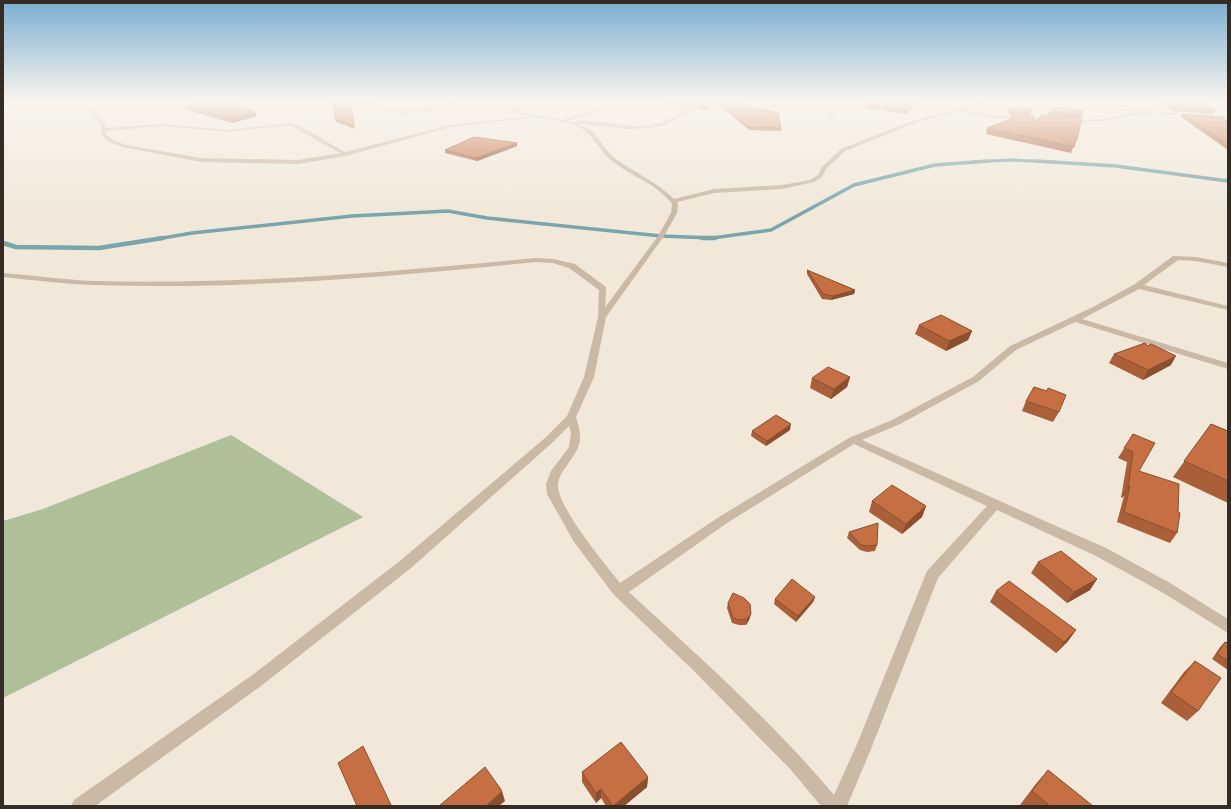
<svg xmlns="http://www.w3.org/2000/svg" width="1231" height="809" viewBox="0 0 1231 809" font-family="'Source Sans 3',sans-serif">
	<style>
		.green { fill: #afc099 }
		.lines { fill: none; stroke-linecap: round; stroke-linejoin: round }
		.stream-far2 { stroke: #78a6ae; stroke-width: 3 }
		.stream-far1 { stroke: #78a6ae; stroke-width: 3.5 }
		.stream { stroke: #78a6ae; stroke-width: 4.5 }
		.service { fill: #c9b9a5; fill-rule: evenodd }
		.minor { fill: #c9b9a5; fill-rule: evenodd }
		.wall { fill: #aa5f39 }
		.shaded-wall { fill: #8b4e2e }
		.building { fill: #c66f42; stroke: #8b4e2e }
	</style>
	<rect width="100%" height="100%" fill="#f1e8d9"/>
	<path class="green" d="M231,435L363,517L3,698V521L43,509Z"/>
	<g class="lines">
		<path class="stream-far2" d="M973,162L1010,160L1054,162"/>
		<path class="stream-far1" d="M1036,161L1116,166L1228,181
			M157,239L192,233L352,216L448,211L487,218L661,236L712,238L771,230L854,185L935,165L988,161"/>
		<path class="stream" d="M702,238H715
			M3,243L16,247L99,248L163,238"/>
		<path class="service" d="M82,102H86C92,111 104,117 106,128L162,124L228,130L290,123C310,129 327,143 345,152L450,125L535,116L537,117L450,127L346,156L298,164L201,162L123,147L109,142L102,135C103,120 89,113 82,102ZM290,125L340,153L298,160L201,158L126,145L113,140L106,135L107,131L162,126L228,132Z
			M334,102H371L394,110L404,111L421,109L455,102H463C451,109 408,116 393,113C385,111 378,105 370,104C358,103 345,109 334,102Z
			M700,102H705L666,125L651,128L629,129L570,123C583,116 625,128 644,126C665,125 682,112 700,102Z
			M835,102H839L832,117H828Z
			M962,108L992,115L1053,120L1051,121C1021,119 989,121 960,110Z
			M1152,111L1154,113L1132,115L1106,121L1067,122L1065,121L1067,120L1106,119L1132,113Z
			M535,258L553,259L575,264L606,287L605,319H599L598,317L599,290L569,268L553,263L535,262C389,277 241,290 94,285C63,284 33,280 3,277V273C33,275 63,280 94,281C241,285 389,272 535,258Z"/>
		<path class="minor" d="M499,102H504L529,114L562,120L617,102H623L567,121C575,123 583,125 590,130C600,137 605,151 616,159C635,173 657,182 674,199L714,189L782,185L810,180L818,175L822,167L841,149L909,122L981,102H987L913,124L845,151L826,169L822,177L814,182L782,189L714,193L677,202L678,204L677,213L664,236L606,317L594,377L576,417C584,443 580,446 566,467C562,472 559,477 558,483C555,505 606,565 620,583L719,517L849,438L892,420L973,377L1010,346L1093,307L1135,284L1173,256L1196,257L1228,263V267L1196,261L1178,260L1144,285L1228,306V310L1139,289L1082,319L1228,363V369L1075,322L1016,350L979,381L900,424L862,440L1106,548L1170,583L1228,619V633L1160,591L1096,556L997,510L938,578L871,749L847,806H821L791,770L693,670L614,595L574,542L547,494L546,484L551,471L569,447L571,433L569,426L553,442L411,568L261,686L95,806H71L74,800L251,676L401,560L545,438L567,416L584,377L598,317L658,236L671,213L672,204C657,183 629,176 611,160C598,149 592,132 576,126C551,116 521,121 499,102ZM854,444L987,506L927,571L857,744L834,795C772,721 699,657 629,592L727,523Z
			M1065,102L1114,108L1228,117V119L1114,110Z"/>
	</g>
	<path class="wall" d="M653,102H697L688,107Z
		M710,102L708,110L697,108L698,105Z
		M716,102H734L781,128V131L749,130Z
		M916,102L907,114L865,108L866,105Z
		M1162,102H1204L1215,111L1214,114L1173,111L1162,103Z
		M342,104H351L355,129L336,122L335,118Z
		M185,106L255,112L257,116L232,123L187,110Z
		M1010,106L1031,112L1030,114L1035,121L1047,115L1048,113L1082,115L1081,117L1077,139L1075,144H1074L1071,153L986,134L987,128L1010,120L1011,114H1009L1008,109Z
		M1183,114L1228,122V150L1181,117Z
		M517,143V146L477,161L445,153V150Z
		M807,270L855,290L854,294L831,300L822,299L807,274Z
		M919,325L972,331L968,340L946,351L915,334Z
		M1114,354L1171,365L1143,380L1109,363Z
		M850,377L847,387L831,399L810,388L812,378Z
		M1026,401L1059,412L1053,422L1022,411Z
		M1211,424L1228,431V503L1173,477Z
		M790,430L766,446L751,436L752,431Z
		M1133,434L1139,471L1177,533L1170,543L1117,522L1124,496L1121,498L1127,462L1118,458Z
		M872,501L926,506L922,517L902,534L869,512Z
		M849,532L877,545L875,551L867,552L860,550L847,538Z
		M1038,562L1097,579L1090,590L1067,603L1031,573Z
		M996,591L1076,630L1068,641L1056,653L990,602Z
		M815,597L813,602L796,622L774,604L775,599Z
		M728,603L751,614L749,620L746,625H739L732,623L727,608Z
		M1225,642L1228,643V670L1212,659L1220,647Z
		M1195,661L1198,711L1187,721L1161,703L1184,672Z
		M1048,770L1093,806H1021L1020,805L1035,785Z
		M582,772L648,777L647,787L624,806H606L601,798L596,803L582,782Z"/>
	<path class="shaded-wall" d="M692,102H697L688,107L689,104Z
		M915,102H916L907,114L908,111Z
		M255,112L257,116L232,123L230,118Z
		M517,143V146L477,161L476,158Z
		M855,290L854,294L831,300L833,296Z
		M972,331L968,340L946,351L949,341Z
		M1176,356L1171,365L1143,380L1148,370Z
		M850,377L847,387L831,399L834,389Z
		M791,424L790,430L766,446L767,441Z
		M1130,486L1124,496L1121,498L1128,488Z
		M926,506L922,517L902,534L906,524Z
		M1097,579L1090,590L1067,603L1074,592Z
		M815,597L813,602L796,622L798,616Z
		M751,614L749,620L746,625L747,619Z
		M1076,630L1068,641L1056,653L1064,642Z
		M648,777L647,787L624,806H613Z
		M601,789V798L596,803V793Z
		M502,791L505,801L499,806H486Z"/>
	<path class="building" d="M208,102H239L255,112L230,118L185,106Z
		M334,102H337L342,104H351L354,126L335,118Z
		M674,102H692L689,104Z
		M703,102H710L709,107L698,105Z
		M720,102H734L778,113L781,128L749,127Z
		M871,102H915L908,111L866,105Z
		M1166,102H1204L1215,111L1175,108Z
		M1010,106L1030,108L1031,112L1010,111Z
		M1056,107L1083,111L1082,115L1048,113Z
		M1012,113L1033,115L1035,121L1043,115L1082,117L1077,139L1076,138L1074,147L987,128L1012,119Z
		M1183,114L1222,117L1228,122V145Z
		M474,137L517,143L476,158L445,150Z
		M807,270L855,290L833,296L823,294Z
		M941,315L972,331L949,341L919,325Z
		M1145,343L1148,346L1151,344L1176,356L1148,370L1114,354Z
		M828,367L850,377L834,389L812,378Z
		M1034,387L1047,391L1048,388L1066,395L1059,412L1026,401Z
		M776,415L791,424L767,441L752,431Z
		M1211,424L1228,431V481L1184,461Z
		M1133,434L1155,443L1139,471L1179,484L1178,512L1180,513L1177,533L1124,512L1130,486L1128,488L1133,452L1124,448Z
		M892,485L926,506L906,524L872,501Z
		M878,523L877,545L869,546L861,545L849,532Z
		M1061,551L1097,579L1074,592L1038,562Z
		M792,579L815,597L798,616L775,599Z
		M1009,581L1076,630L1064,642L996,591Z
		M733,593L744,598L750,604L751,614L747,619L740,620L733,618L728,603Z
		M1225,642L1228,643V661L1217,654Z
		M1195,661L1221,678L1198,711L1171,692Z
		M621,742L648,777L613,806L601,789L596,793L582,772Z
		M363,746L391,805L389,806H357L338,763Z
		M485,767L502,791L486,806H439Z
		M1048,770L1093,806H1050L1032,791Z"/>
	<linearGradient id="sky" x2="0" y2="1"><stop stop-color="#7baed1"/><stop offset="0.47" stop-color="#f9f5ee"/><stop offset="1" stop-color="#f9f5ee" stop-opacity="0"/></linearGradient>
	<rect width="1231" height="215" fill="url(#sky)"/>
	<rect width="1231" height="809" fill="none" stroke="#352c26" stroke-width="8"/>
</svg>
